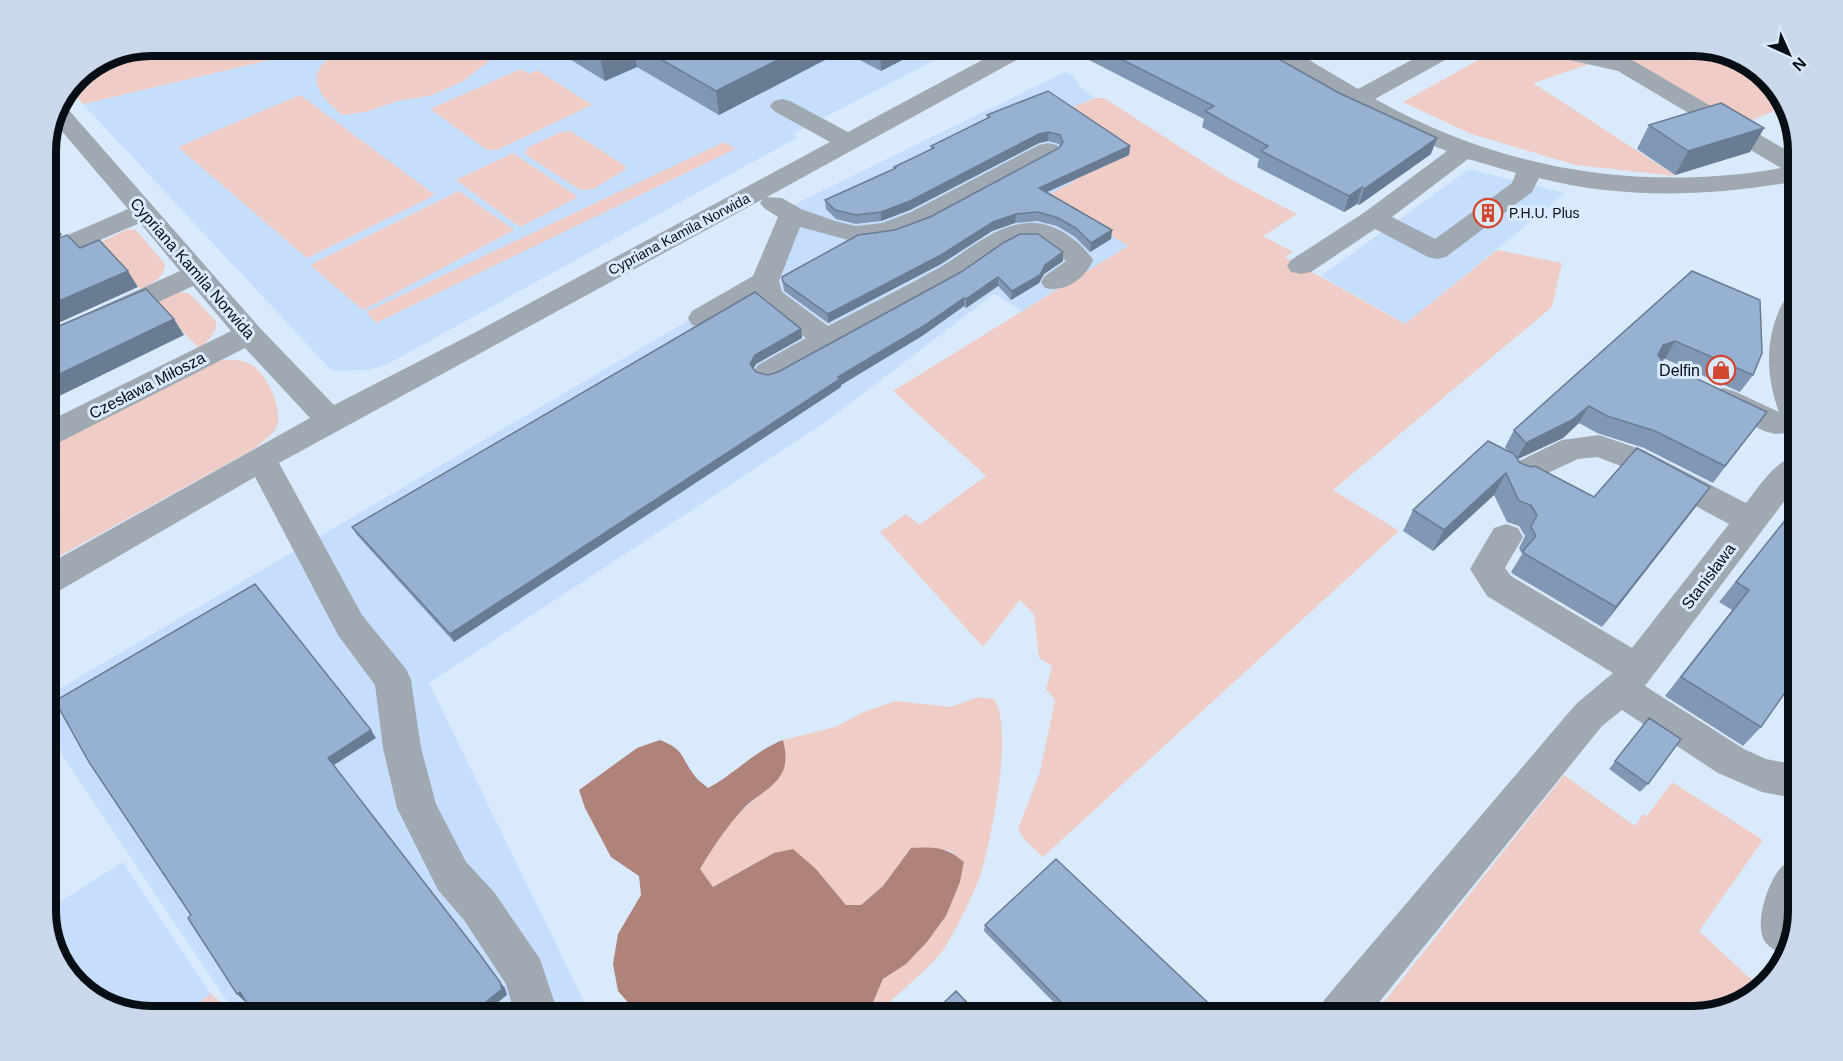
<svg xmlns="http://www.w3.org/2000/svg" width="1843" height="1061" viewBox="0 0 1843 1061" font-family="Helvetica,sans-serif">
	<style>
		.built { fill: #c5defc }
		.green { fill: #efcdc6 }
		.water { fill: #af837a }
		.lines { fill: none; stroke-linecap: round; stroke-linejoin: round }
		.minor { fill: #a0a8b2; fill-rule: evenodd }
		.wall { fill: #8198b5 }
		.shaded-wall { fill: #697c93 }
		.building { fill: #96b1d2; stroke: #697c93; stroke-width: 1.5 }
		.labels { text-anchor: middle; stroke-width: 6; stroke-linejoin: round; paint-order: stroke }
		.far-poi-label { font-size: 14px; fill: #080e16; stroke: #daeafd; text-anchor: start }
		.far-street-label { font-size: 14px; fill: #080e16; stroke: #daeafd }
		.street-label { font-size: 16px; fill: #080e16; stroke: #daeafd }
		.poi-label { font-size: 16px; fill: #080e16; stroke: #daeafd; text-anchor: end }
		.rim { fill: none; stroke: #080e16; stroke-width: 8 }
	</style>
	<rect width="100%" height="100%" fill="#daeafd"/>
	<path class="built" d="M333,45H964L792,134L798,137L388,364L368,370L332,371L83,104Z
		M1065,72L1074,77L1080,87L1095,98L1057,114L1129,246L1022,311L994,294L824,423L429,683L591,1016H237L45,729V697L771,272L785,209Z
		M1469,169L1565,193L1406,324L1321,276Z
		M123,862L211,994L180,1016H151L98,1002L63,969L45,917V911Z"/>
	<path class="green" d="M150,45H333L83,104L70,89C84,57 119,51 150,45Z
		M411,45H510L462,82L429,96L397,101L366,112L342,115C333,107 322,98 318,87C309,63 342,50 360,47C376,44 394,46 411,45Z
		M1505,45H1692L1745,59L1784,97L1786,106L1741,125L1605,59L1533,83L1676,176L1576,165L1471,134L1403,102Z
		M521,69L529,74L537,70L592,105L497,150H487L430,109Z
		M300,95L435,195L307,258L178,147Z
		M1095,98H1104L1230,179L1297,214L1263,236L1293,252L1285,257L1405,324L1497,250L1562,263L1552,307L1333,490L1399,531L1043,857L1024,839L1018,829L1040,772L1055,700L1046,689L1052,666L1039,658L1034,614L1020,600L983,647L880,532L906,514L919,525L986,476L893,391L1128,246L1046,197L1086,174L1056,114Z
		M571,131L625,166L626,169L593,189L580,190L525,154L527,148L561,132Z
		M724,142L735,149L376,323L366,312Z
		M513,153L578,197L520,227L456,180Z
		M459,191L514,230L363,310L310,265Z
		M128,229L136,230L165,264C165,278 152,283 141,289L97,244Z
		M179,292L190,294L216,321V328L211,337L200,349L152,301Z
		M223,360C233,360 241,359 250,364C266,372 285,411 276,428C272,436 259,444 252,450L45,564V446L212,362Z
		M979,697L994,699C1014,729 992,834 982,870C976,890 955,932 944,949C929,969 893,998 874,1016H867L883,979L906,964L927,942L946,916L960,882L964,862L949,850L911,848L883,886L861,905H846L816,869L774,853L713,887L700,869C709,853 719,837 731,822C753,796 791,780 783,740L835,727L866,711L896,701L950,707Z
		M1564,775L1635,826L1643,814L1647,816L1672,782L1763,840L1699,931L1752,980L1762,985L1746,1002L1693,1016H1373Z
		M211,994L237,1016H180Z"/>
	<path class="water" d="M660,740C685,750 680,756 694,775C697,780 704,784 708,788C735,774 754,751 783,740C785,749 787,759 784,768C778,787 756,795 744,808C727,826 713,847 700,869L713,887L774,853L793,849L816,869L846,905H861L883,886L911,848C935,847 945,846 964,862L960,882L946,916L927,942L906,964L883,979L867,1016H640L618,991L613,964L618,934L641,895L639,876L611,857L585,808L579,790L637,748Z"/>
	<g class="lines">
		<path class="minor" d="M1010,45H1038L1035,50L767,197L782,198L801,209L835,221L856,226L882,223L911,212L1039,145L1048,143L1057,145L1060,150L1057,155L929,224L895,237L856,242L800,227L779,281L782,292L828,326C866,306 905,287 942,266C969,250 995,225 1028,223C1053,221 1080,240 1093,260C1086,278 1065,293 1045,288L1041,282L1045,276L1066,261C1057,252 1041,237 1027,239C1005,242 979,268 960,279C900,313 838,344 778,379L768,382L758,379L753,372L758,365L806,338L756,298C738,309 714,331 692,325L688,318L692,311L753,276L778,217L764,208L760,203L763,199L279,463L362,615L406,669L411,680L421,748L436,804L466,862L494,892L540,959L559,1016H515L506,984L464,920L438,890L397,808L383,748L375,685L338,635L255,477L57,592L45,595V566L310,418L245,348L56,444L45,447V423L231,331L193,286L45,354V332L180,271L140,223L45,263V245L128,209L55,123L62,107L67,108L259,327L334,405L474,333L830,142L774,111L770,106L774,101L782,99L790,101L848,132Z
			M1257,45H1284L1358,89L1439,45H1466L1463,50L1375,99C1499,169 1641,193 1781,168L1618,71L1526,50L1523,45H1563L1634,61L1798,157V181C1712,196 1624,200 1539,178L1532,192L1446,257L1437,259L1428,257L1375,229L1311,272L1301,274L1291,272L1287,266L1291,260L1365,212L1447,151C1380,127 1320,86 1260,50ZM1468,159L1516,173L1512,183L1435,239L1392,217Z
			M1798,291V432L1775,434L1764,431L1712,405L1708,398L1712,391L1723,388L1734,391L1779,412C1764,372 1765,330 1788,294Z
			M1599,435L1643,450L1746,503C1761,484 1774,462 1798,454V483L1645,686L1744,749L1766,759L1798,765V799L1762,792L1718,773L1622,710L1602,726L1368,1016H1318L1324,1000L1576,704L1613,673L1487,596L1470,569L1494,528L1506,524L1518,528L1523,537L1505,568L1511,576L1632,648L1729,524L1621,466L1597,457L1578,459L1520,486L1509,482L1504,474L1509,466L1562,440Z
			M1798,859V911L1786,955C1779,952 1771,949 1766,943C1752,927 1769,875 1785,864C1788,861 1794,860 1798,859Z"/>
	</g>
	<path class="wall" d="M547,45H931L881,71L842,51L719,115L637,67L605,81Z
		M1091,45H1254L1431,154L1359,205L1357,204L1344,212L1257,167L1259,159L1202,127L1204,119L1089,60Z
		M1381,45H1411L1400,53Z
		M987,115L1130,146L1129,155L1047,192L1112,230L1111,239L1090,252L1075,237L1057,226L1037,221L1015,223L992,231L941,264L828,323L784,291L782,277L930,217L1059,148L1060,147L1059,144L1048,141L1039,143L910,210L881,221L856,224L836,219L826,209L825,200L894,169V167L931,149V146L987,118Z
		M1649,125L1764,128L1750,152L1675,175L1637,149Z
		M1063,261L1044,274L1039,283L1011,300L998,286L966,308L964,306L922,336L841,385V387L454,642L357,535L352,527L801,329L802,338L756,364L753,369L756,372L768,375L778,372L961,272Z
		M1692,271L1753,375L1740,392L1665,359L1662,360L1664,363L1767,412L1713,483L1644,448L1597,433L1579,423L1563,438L1517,459L1520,463L1594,497L1710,487L1602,627L1513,574L1511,572L1522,554L1519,548L1525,536L1519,526L1507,522L1494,495L1433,551L1403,531L1413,510L1509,452L1505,447L1514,430Z
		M1798,504L1761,727L1743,746L1665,696L1732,610L1719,602Z
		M1649,718L1648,784L1640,792L1609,769Z
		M985,925L1222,1016H1067L984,931Z"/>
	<path class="shaded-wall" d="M628,45H633L637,67L605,81L600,57Z
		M807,45H841L842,51L719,115L716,91Z
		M884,45H931L881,71L880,47Z
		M1402,45H1411L1400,53Z
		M1764,128L1750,152L1675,175L1688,151Z
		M1049,132L1048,141L1039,143L910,210L881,221V212L1039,134Z
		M1437,138L1431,154L1359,205L1364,189Z
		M1130,146L1129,155L1038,196L1039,188Z
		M1362,187L1357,204L1344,212L1349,196Z
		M1016,214L1015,223L992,231L941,264L828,323V314L993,222Z
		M51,219L62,235L45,244V221Z
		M1112,230L1111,239L1090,252L1091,243Z
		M1063,252V261L1044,274L1039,283L1011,300L1012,291L1045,265Z
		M128,271L138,287L45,329V307Z
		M998,277V286L966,308V299Z
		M964,298V306L922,336L841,385V387L454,642L450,634L838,377Z
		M174,319L184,335L45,403V381Z
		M801,329L802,338L756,364L751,373L750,364L755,355Z
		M1675,341L1665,359L1652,363L1663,345Z
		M1589,406L1579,423L1563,438L1516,460L1526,443Z
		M1506,473L1494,495L1433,551L1444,530Z
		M1710,487L1695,508L1602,627L1616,607Z
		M371,730L376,738L334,765L328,758Z
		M56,948L58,950L69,975L63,969Z
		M500,982L505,988L507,995L481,1016H469Z
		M240,992L247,998L244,1001L237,994Z"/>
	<path class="building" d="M580,45H628L600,57Z
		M636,45H807L716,91Z
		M1093,45H1254L1339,93L1437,138L1364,189L1362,187L1349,196L1261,151L1268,146L1205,111L1214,106Z
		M1048,91L1130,146L1039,188L1112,230L1091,243L1076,228L1058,218L1038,212L1016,214L993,222L941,255L828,314L783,282L782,277L858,235L895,230L930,217L1059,148L1063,142L1060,135L1049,132L1039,134L910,201L881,212L856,215L835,210L825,200L896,168L894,167L934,148L931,146L990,117L987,115Z
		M1721,103L1764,128L1688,151L1649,125Z
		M45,213L51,219L45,221Z
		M1020,234H1038L1063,252L1045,265L1040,275L1012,291L998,277L966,299L964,298L922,327L838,377L840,379L450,634L352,527L755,292L801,329L755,355L750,364L756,372L768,375L778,372L961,272L1003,243Z
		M67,235L80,248L99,240L128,271L45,307V243Z
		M1692,271L1760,300L1762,353L1753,375L1675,341L1663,345L1658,355L1664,363L1767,412L1725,466L1655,431L1607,416L1589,406L1572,420L1526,443L1514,430Z
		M146,289L174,319L45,381V332Z
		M1488,441L1514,454L1520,463L1531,467L1535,466L1594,497L1637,448L1710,487L1616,607L1525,554L1523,551L1536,536L1531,527L1537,515L1531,505L1519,501L1506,473L1444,530L1413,510Z
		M1798,504V674L1761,727L1681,677L1749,590L1736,582Z
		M255,584L371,730L328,758L478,952L500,982L502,989L469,1016H255L240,992L237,994L188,918L191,915L89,762L55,701Z
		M1649,718L1681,739L1648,784L1615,761Z
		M1056,859L1222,1016H1075L985,925Z
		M956,991L980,1016H930Z"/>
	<defs>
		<g id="building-ring" transform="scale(1.5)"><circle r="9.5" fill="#daeafd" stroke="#d24630" stroke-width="1.5"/><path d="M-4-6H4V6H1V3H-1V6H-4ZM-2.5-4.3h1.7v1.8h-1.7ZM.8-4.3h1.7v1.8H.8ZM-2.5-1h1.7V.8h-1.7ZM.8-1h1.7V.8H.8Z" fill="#d24630"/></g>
		<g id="shop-ring" transform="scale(1.5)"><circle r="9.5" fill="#daeafd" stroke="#d24630" stroke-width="1.5"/><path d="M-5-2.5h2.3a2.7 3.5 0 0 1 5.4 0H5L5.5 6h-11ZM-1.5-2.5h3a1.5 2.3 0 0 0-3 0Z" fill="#d24630"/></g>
	</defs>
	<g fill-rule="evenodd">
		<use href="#building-ring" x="1488" y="213"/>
		<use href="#shop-ring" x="1721" y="370"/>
	</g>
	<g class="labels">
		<g class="far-poi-label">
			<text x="1509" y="218">P.H.U. Plus</text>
		</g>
		<g class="far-street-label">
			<text transform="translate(679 234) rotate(-28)" y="5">Cypriana Kamila Norwida</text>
		</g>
		<g class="street-label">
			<text transform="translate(193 268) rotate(49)" y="6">Cypriana Kamila Norwida</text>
			<text transform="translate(147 385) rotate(-27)" y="6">Czesława Miłosza</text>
			<text transform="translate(1708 576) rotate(-53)" y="6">Stanisława</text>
		</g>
		<g class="poi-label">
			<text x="1700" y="376">Delfin</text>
		</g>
	</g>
	<path d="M0 0H1843V1061H0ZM151 56H1693A95 95 0 0 1 1788 151V911A95 95 0 0 1 1693 1006H151A95 95 0 0 1 56 911V151A95 95 0 0 1 151 56Z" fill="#c9d8eb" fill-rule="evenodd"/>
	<path class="rim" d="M151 56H1693A95 95 0 0 1 1788 151V911A95 95 0 0 1 1693 1006H151A95 95 0 0 1 56 911V151A95 95 0 0 1 151 56Z"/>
	<g transform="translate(1789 54) rotate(135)" stroke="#daeafd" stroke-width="4.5" paint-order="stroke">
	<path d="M0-4.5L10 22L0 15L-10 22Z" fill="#080e16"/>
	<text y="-9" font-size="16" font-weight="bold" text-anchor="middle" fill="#080e16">N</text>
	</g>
</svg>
